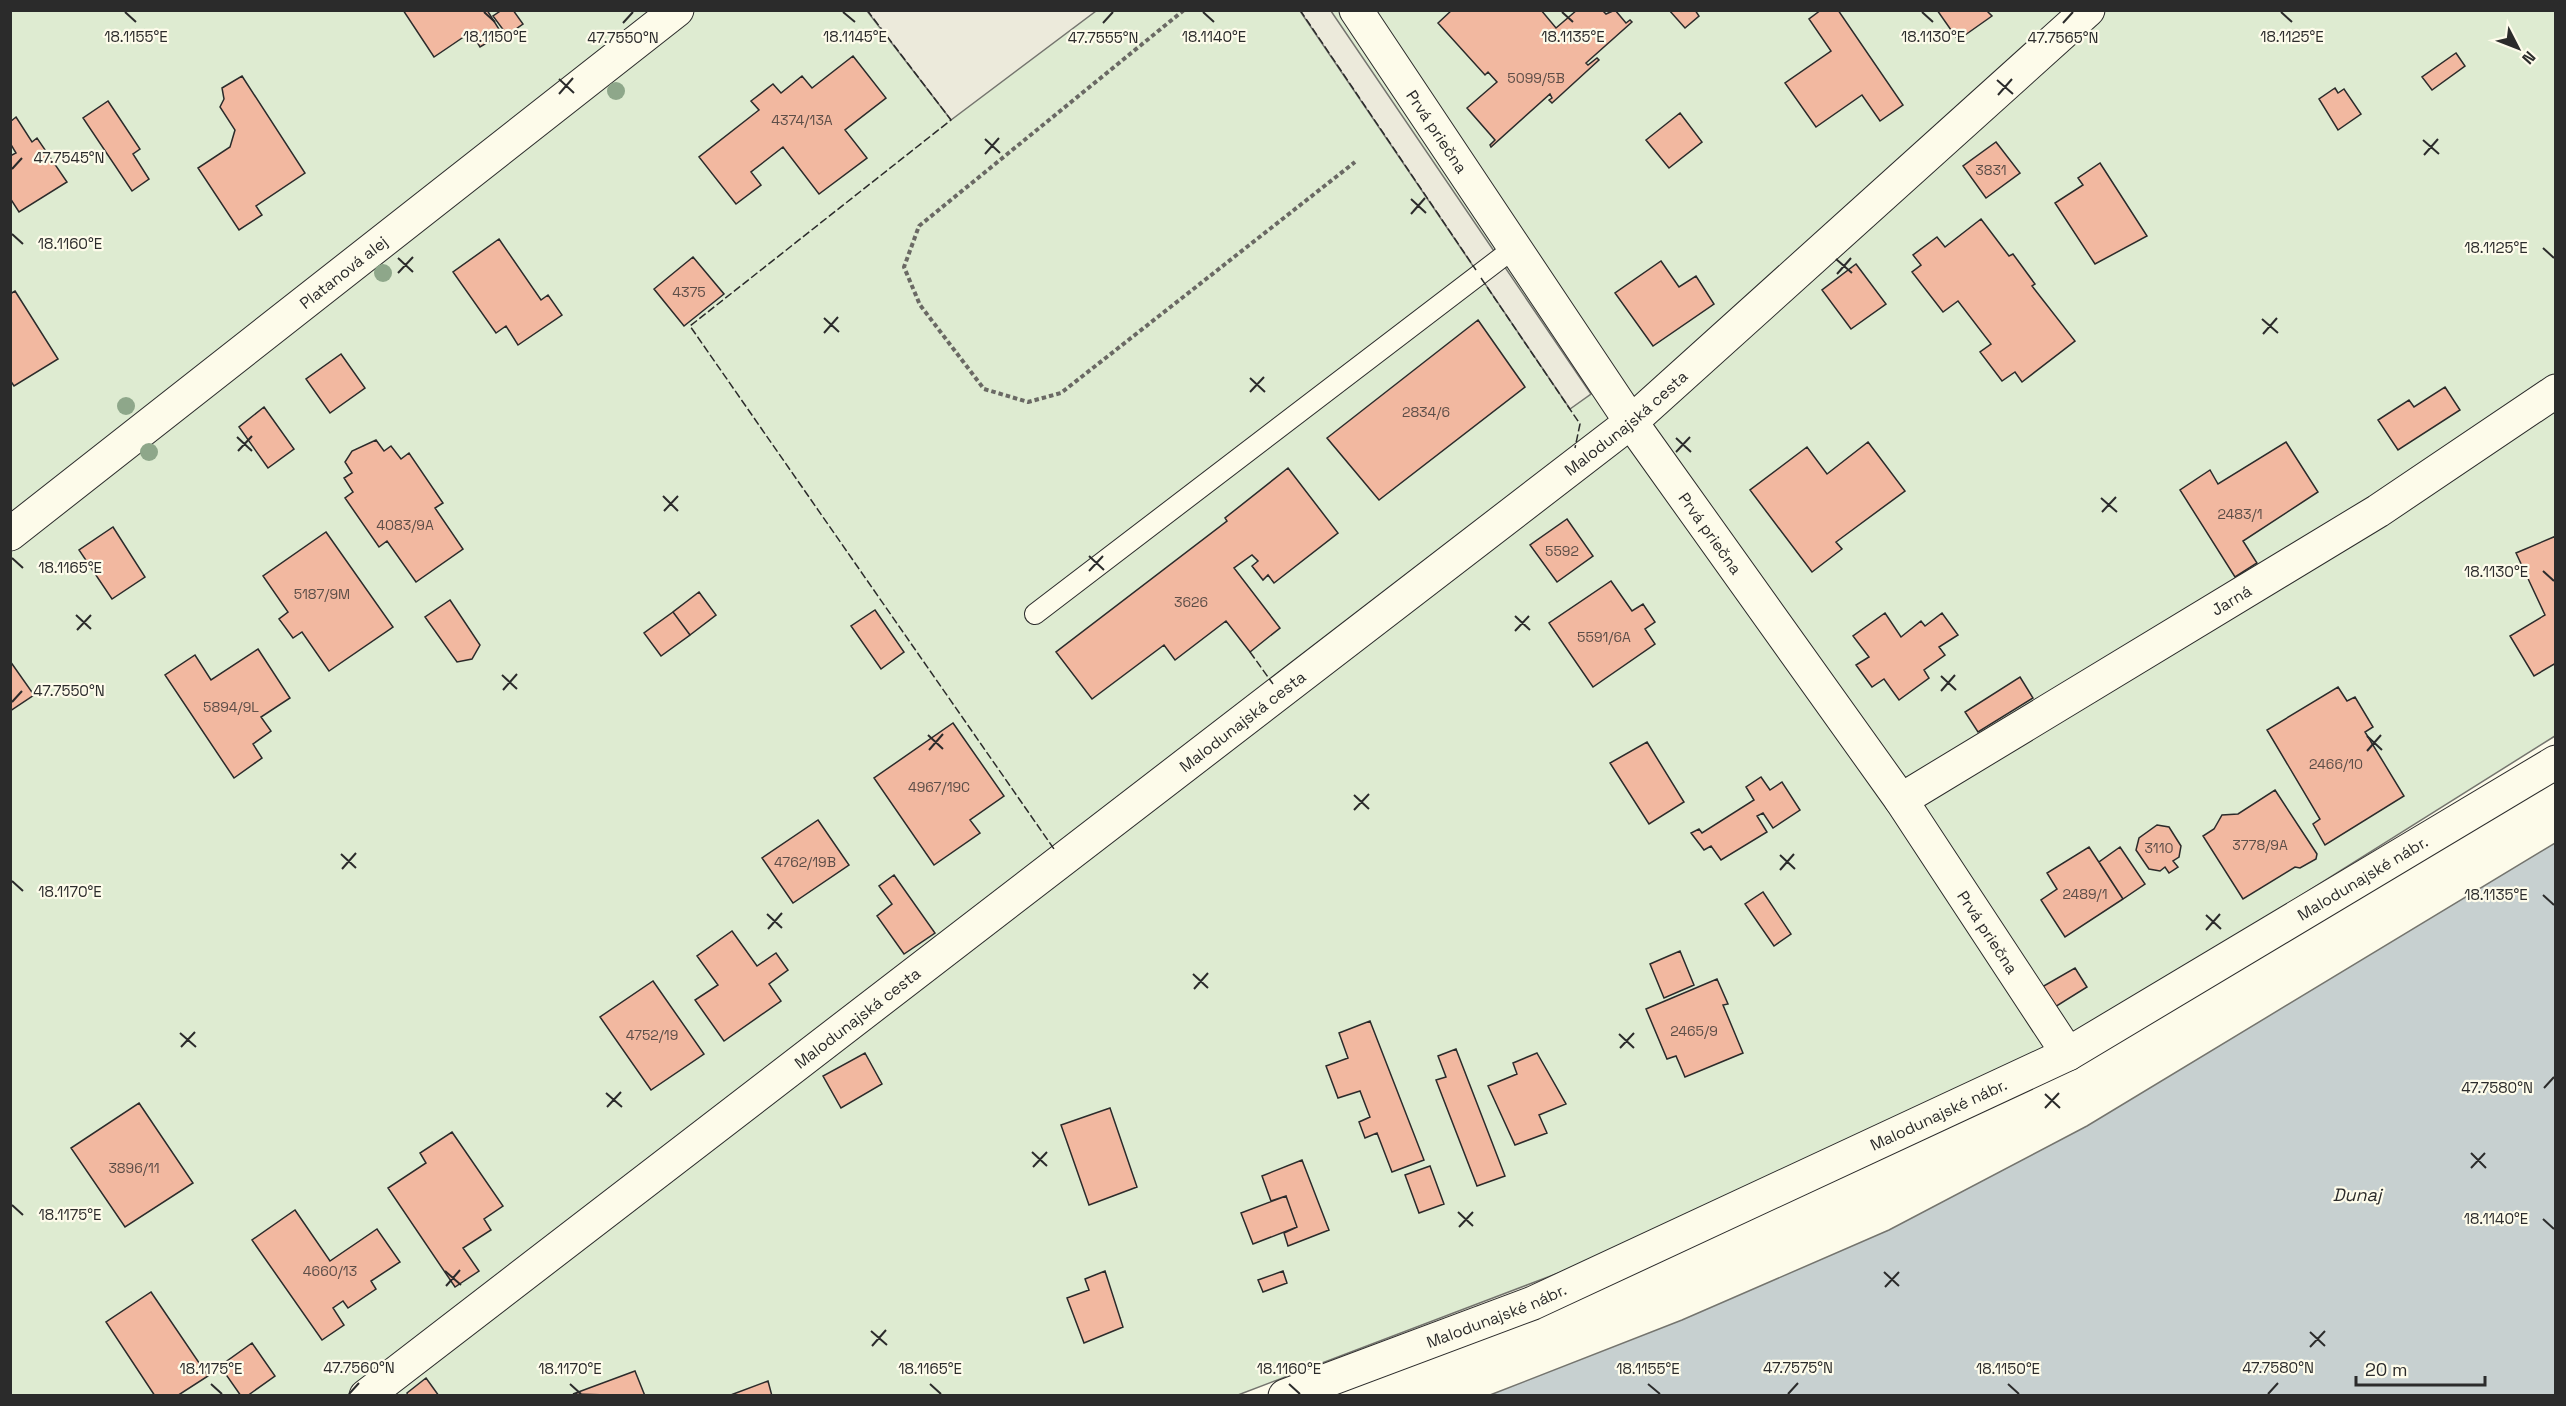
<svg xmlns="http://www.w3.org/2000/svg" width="2566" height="1406" viewBox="0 0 2566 1406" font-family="'Space Grotesk',sans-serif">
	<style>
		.green { fill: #deebd1; stroke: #74746e; stroke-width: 1.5 }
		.parking { fill: #eceadb; stroke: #74746e; stroke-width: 1.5 }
		.water { fill: #c7d0d0; stroke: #74746e; stroke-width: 1.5 }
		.building { fill: #f2b8a0; stroke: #2b2b2b; stroke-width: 1.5 }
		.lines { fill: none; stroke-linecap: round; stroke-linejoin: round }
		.lane-casing { stroke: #2b2b2b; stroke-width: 22 }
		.street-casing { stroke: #2b2b2b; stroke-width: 35 }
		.path { stroke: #6a6964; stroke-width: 4; stroke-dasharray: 4.5 3; stroke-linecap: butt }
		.lane { stroke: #fdfbea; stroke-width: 20 }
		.street { stroke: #fdfbea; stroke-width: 33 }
		.fence { stroke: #2b2b2b; stroke-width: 1.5; stroke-dasharray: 8 3; stroke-linecap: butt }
		.tree { fill: #8ea78a }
		.ticks { fill: none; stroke: #2b2b2b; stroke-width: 2 }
		.labels { text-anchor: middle; stroke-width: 4.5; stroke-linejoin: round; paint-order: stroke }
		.number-label { font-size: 14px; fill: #5d4e48 }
		.street-label { font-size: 16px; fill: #2b2b2b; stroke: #fdfbea }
		.water-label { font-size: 18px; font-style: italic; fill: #2b2b2b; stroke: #fdfbea }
		.ticks-label { font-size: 15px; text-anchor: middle; fill: #2b2b2b; stroke: #fdfbea; stroke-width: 4.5; stroke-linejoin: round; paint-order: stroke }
	</style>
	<rect width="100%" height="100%" fill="#fdfbea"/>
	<path class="green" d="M10,11H2555V736L2219,947L2058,1041L1640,1242L1238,1395H11Z"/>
	<path class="parking" d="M867,11H1096L951,120Z
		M1300,11H1331L1591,394L1570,409Z"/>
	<path class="water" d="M2555,843V1395H1490L1682,1320L1889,1230L2087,1126Z"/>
	<path class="building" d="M403,10H487L502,34L480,47L471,32L434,57Z
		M502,10H513L523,24L507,35L493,16Z
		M1452,10H1541L1556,28L1577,10H1602L1606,14L1615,10L1626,23L1630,20L1632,22L1586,63L1588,65L1597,58L1599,60L1552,103L1549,100L1552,98L1550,94L1491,147L1490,145L1495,140L1467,108L1497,82L1488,72L1485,75L1438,23Z
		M1669,10H1695L1699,16L1685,28Z
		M1821,10H1838L1903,105L1880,121L1862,95L1816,127L1785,83L1831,51L1809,19Z
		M1937,10H1990L1988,12L1992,16L1958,40Z
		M2456,53L2465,66L2432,90L2422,77Z
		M853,56L886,98L845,130L867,158L819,194L783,147L751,172L761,185L736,204L699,157L759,110L751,101L773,84L781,93L802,76L812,88Z
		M242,76L305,173L256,206L262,215L239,230L198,168L230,147L235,130L220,107L224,99L222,88Z
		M2335,88L2338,93L2344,89L2361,114L2338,130L2319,99Z
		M108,101L140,149L133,154L149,179L132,191L83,118Z
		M1680,113L1702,142L1669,168L1646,140Z
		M16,117L32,142L37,138L67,182L19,212L10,198V156L16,153L10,143V122Z
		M1996,142L2020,173L1986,198L1963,166Z
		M2100,163L2147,236L2095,264L2055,203L2083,185L2078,178Z
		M1981,219L2009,256L2013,254L2035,284L2032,286L2075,341L2022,382L2015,372L2002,381L1980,352L1991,344L1958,301L1943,312L1912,272L1921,265L1913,255L1937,237L1945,247Z
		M499,239L541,300L548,295L562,315L518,345L506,326L496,333L453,272Z
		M693,257L724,294L684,326L654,289Z
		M1661,261L1679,287L1696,276L1714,304L1653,346L1615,293Z
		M1856,264L1886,304L1851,329L1822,290Z
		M15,291L58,359L14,386L10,380V294Z
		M1478,320L1525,387L1379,500L1327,438Z
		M341,354L365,388L330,413L306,379Z
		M2445,387L2460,410L2398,450L2378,420L2409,400L2414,407Z
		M264,407L294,449L268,468L239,427Z
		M376,440L384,451L391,446L401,459L409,453L443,503L435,508L463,549L416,582L387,541L379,547L345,498L353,492L344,478L352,473L345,462L352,451Z
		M1868,442L1905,491L1836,542L1842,549L1812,572L1750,490L1807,447L1827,474Z
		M2286,442L2318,492L2243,541L2257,563L2235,577L2180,490L2210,470L2218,484Z
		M1288,468L1338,533L1274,583L1268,575L1263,580L1252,566L1258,561L1252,555L1234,568L1280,628L1250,652L1226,621L1175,660L1164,645L1092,699L1056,652L1227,521L1225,518Z
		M1567,519L1593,556L1557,582L1530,545Z
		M113,527L145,577L112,599L79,550Z
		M326,532L393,627L329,671L302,632L293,638L279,619L288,612L263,576Z
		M2556,536V663L2534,676L2510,636L2545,615L2516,553Z
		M1611,581L1632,611L1643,604L1655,622L1645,629L1655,644L1593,687L1549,623Z
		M699,592L716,615L690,635L673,612Z
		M450,600L480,645L472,659L457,662L425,617Z
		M875,610L904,652L881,669L851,626Z
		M673,612L690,635L661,656L644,633Z
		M1885,613L1901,637L1921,621L1925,626L1942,613L1958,635L1939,647L1945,655L1924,670L1929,678L1899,700L1884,679L1872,687L1856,665L1869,657L1853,636Z
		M258,649L290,698L261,717L271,731L253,744L262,758L234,778L165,675L195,655L211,680Z
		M10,661L34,695L10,711Z
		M2020,677L2033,698L1978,732L1965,712Z
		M2338,687L2347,701L2355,697L2373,727L2365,732L2404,796L2325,845L2313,824L2320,819L2267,730Z
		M953,723L1004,796L970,820L980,833L934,865L874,778Z
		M1647,742L1684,802L1649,824L1610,763Z
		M1761,777L1770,790L1782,782L1800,810L1773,828L1763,813L1757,816L1767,832L1721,860L1711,846L1704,850L1691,833L1699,829L1702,833L1754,800L1746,787Z
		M2275,790L2317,854L2316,859L2300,868L2295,867L2243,899L2203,836L2214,829L2222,815L2238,814Z
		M818,820L849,865L793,903L762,858Z
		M2157,825L2169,827L2181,846L2179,857L2173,861L2178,867L2169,873L2165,867L2160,871L2149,869L2136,850L2139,838Z
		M2089,847L2123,899L2065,937L2041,900L2057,889L2047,873Z
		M2120,847L2145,884L2123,899L2099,862Z
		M894,875L935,933L904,954L877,916L892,904L879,886Z
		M1763,892L1791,934L1774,946L1745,904Z
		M732,931L757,966L776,953L788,970L769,984L781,1001L724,1041L695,1000L718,985L697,956Z
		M1680,951L1694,985L1664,998L1650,964Z
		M2075,968L2087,987L2055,1007L2042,987Z
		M1717,979L1728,1004L1723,1005L1743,1053L1685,1077L1676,1056L1667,1059L1646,1009Z
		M653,981L704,1054L651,1090L600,1017Z
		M1370,1021L1424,1160L1392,1172L1377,1133L1365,1138L1359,1122L1370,1117L1360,1091L1338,1098L1326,1066L1348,1058L1339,1033Z
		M1456,1049L1505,1176L1477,1186L1436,1080L1446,1077L1438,1056Z
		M865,1053L882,1084L841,1108L823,1076Z
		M1537,1053L1566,1104L1539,1115L1547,1133L1515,1145L1488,1086L1517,1074L1513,1063Z
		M139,1103L193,1183L125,1227L71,1148Z
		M1110,1108L1137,1187L1089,1205L1061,1125Z
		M452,1132L503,1206L484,1219L491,1230L463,1248L479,1271L455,1287L388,1188L426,1163L420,1153Z
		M1302,1160L1329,1230L1288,1246L1284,1233L1297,1227L1286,1196L1271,1201L1262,1176Z
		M1430,1166L1444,1204L1419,1213L1405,1175Z
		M1286,1196L1297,1227L1253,1244L1241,1213Z
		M295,1210L330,1261L377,1229L400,1262L371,1281L376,1289L348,1308L343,1301L333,1308L344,1325L322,1340L252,1240Z
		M1105,1271L1123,1327L1084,1343L1067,1298L1089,1290L1085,1279Z
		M1283,1271L1287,1283L1263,1292L1258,1280Z
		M151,1292L208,1376L177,1396H155L106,1322Z
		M252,1343L275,1376L247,1396H241L220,1366Z
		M635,1371L645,1396L573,1394Z
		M426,1378L439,1396H408L407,1393Z
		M768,1381L772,1396H728Z"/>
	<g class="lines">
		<g class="lane-casing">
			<path id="lane" d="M1035,614L1514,248"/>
		</g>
		<g class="street-casing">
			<g id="street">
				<path id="s1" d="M1356,10L1631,422L1901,800L2068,1054"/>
				<path id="s2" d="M10,534L677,10"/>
				<path id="s3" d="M1901,800L2378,511L2556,391"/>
				<path id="s4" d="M366,1396L1631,422L2088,10"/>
				<path id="s5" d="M1285,1396L1533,1303L2068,1054L2556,762"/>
			</g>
		</g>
		<path class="path" d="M1184,10L919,226L904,267L920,305L984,389L1028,402L1061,393L1355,162"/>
		<use href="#lane" class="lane"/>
		<use href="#street" class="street"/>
		<path class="fence" d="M867,10L951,120L690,326L1054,849
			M1300,10L1476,270
			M1481,278L1580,424L1575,448
			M1250,652L1273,684"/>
	</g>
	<g class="tree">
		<circle cx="616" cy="91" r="9"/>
		<circle cx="383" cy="273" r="9"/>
		<circle cx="126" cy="406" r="9"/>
		<circle cx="149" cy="452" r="9"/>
	</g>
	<path class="ticks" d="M125,12L136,22M484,12L495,22M843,12L855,22M1203,12L1214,22M1562,12L1573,22M1922,12L1933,22M2281,12L2292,22M623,23L633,12M1103,23L1113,12M2063,23L2073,12M559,79L574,93M1997,80L2013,94M559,94L573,78M1998,95L2012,79M985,139L1000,153M2423,140L2439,154M985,154L999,138M2424,155L2438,139M12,169L22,158M1411,199L1426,213M1411,214L1425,198M12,234L23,244M2543,248L2554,258M398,258L413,272M1836,259L1852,273M398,273L413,257M1837,274L1851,258M824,318L839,332M2262,319L2278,333M824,333L838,317M2263,334L2277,318M1250,378L1265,392M1250,392L1264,377M237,437L252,451M1676,438L1691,452M238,451L252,436M1676,452L1690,437M663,496L678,511M2101,498L2117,512M664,511L678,496M2102,512L2116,497M1089,556L1104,570M12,558L23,568M1089,571L1103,556M2543,571L2554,581M76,615L91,629M1515,616L1530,630M77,630L91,615M1515,631L1529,616M502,675L517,689M1941,676L1956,690M503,690L517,674M1941,691L1955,675M12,702L22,691M928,735L943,749M2367,736L2382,750M929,750L943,734M2367,751L2381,735M1354,795L1369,809M1354,810L1369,794M341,854L356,868M1780,855L1795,869M342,869L356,853M1780,870L1794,854M12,881L23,891M2543,895L2554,905M767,914L782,928M2206,915L2221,929M768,929L782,913M2206,930L2220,914M1193,974L1208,988M1194,989L1208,973M180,1033L196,1047M1619,1034L1634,1048M181,1047L195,1032M1620,1048L1634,1033M2544,1088L2554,1077M606,1093L622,1107M2045,1094L2060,1108M607,1107L621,1092M2045,1108L2059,1093M1032,1152L1047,1166M2471,1153L2486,1168M1033,1167L1047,1152M2471,1168L2485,1153M12,1205L23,1215M1458,1212L1473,1226M2543,1219L2554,1229M1459,1227L1473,1212M445,1271L461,1285M1884,1272L1899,1286M446,1286L460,1270M1885,1287L1899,1272M871,1331L887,1345M2310,1332L2325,1346M872,1346L886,1330M2310,1347L2325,1331M211,1384L222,1394M570,1384L581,1394M930,1384L941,1394M1289,1384L1300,1394M1648,1384L1660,1394M2008,1384L2019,1394M349,1394L359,1383M1788,1394L1798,1383M2268,1394L2278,1383"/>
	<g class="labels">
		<g class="number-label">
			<text x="1536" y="83">5099/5B</text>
			<text x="802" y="125">4374/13A</text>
			<text x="1991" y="175">3831</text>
			<text x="689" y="297">4375</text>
			<text x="1426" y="417">2834/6</text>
			<text x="2240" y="519">2483/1</text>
			<text x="405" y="530">4083/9A</text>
			<text x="1562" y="556">5592</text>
			<text x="322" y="599">5187/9M</text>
			<text x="1191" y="607">3626</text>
			<text x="1604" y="642">5591/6A</text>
			<text x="231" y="712">5894/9L</text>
			<text x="2336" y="769">2466/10</text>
			<text x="939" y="792">4967/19C</text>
			<text x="2260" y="850">3778/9A</text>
			<text x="2159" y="853">3110</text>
			<text x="805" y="867">4762/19B</text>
			<text x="2085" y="899">2489/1</text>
			<text x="1694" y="1036">2465/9</text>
			<text x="652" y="1040">4752/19</text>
			<text x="134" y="1173">3896/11</text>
			<text x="330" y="1276">4660/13</text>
		</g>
		<g class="street-label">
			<text dy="6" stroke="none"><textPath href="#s1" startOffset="146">Prvá priečna</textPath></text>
			<text dy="6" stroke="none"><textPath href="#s2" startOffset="424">Platanová alej</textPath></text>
			<text dy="6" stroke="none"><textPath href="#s4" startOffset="1592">Malodunajská cesta</textPath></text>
			<text dy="6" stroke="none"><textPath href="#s1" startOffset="632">Prvá priečna</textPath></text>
			<text dy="6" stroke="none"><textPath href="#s3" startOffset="386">Jarná</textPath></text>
			<text dy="6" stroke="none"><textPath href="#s4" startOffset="1106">Malodunajská cesta</textPath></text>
			<text dy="6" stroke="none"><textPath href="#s5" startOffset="1198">Malodunajské nábr.</textPath></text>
			<text dy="6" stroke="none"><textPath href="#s1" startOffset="1118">Prvá priečna</textPath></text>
			<text dy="6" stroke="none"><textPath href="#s4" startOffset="620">Malodunajská cesta</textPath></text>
			<text dy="6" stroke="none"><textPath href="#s5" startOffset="712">Malodunajské nábr.</textPath></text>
			<text dy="6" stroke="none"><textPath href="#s5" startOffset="226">Malodunajské nábr.</textPath></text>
		</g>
		<g class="water-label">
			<text x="2357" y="1201">Dunaj</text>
		</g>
	</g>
	<g class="ticks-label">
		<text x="1214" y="42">18.1140°E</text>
		<text x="1933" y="42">18.1130°E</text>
		<text x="2292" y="42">18.1125°E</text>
		<text x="136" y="42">18.1155°E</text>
		<text x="495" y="42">18.1150°E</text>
		<text x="855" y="42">18.1145°E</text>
		<text x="1573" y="42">18.1135°E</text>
		<text x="1103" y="43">47.7555°N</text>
		<text x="2063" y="43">47.7565°N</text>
		<text x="623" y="43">47.7550°N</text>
		<text x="69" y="163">47.7545°N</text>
		<text x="70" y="249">18.1160°E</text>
		<text x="2496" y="253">18.1125°E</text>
		<text x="70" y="573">18.1165°E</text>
		<text x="2496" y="577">18.1130°E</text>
		<text x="69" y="696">47.7550°N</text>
		<text x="70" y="897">18.1170°E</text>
		<text x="2496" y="900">18.1135°E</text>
		<text x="2497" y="1093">47.7580°N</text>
		<text x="70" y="1220">18.1175°E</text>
		<text x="2496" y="1224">18.1140°E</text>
		<text x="359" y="1373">47.7560°N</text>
		<text x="1798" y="1373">47.7575°N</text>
		<text x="2278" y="1373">47.7580°N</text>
		<text x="211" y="1374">18.1175°E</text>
		<text x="570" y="1374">18.1170°E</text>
		<text x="930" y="1374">18.1165°E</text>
		<text x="1289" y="1374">18.1160°E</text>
		<text x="1648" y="1374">18.1155°E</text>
		<text x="2008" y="1374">18.1150°E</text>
	</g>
	<rect width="2566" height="1406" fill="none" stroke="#2b2b2b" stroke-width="24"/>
	<g transform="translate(2518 48) rotate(132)" stroke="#fdfbea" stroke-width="4.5" paint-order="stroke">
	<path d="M0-4.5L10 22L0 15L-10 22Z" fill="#2b2b2b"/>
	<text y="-9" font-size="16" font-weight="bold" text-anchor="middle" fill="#2b2b2b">N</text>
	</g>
	<path d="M2356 1376v9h129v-9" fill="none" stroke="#2b2b2b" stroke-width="3"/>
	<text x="2365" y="1376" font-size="18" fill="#2b2b2b" stroke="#fdfbea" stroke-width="4.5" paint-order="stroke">20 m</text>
</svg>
